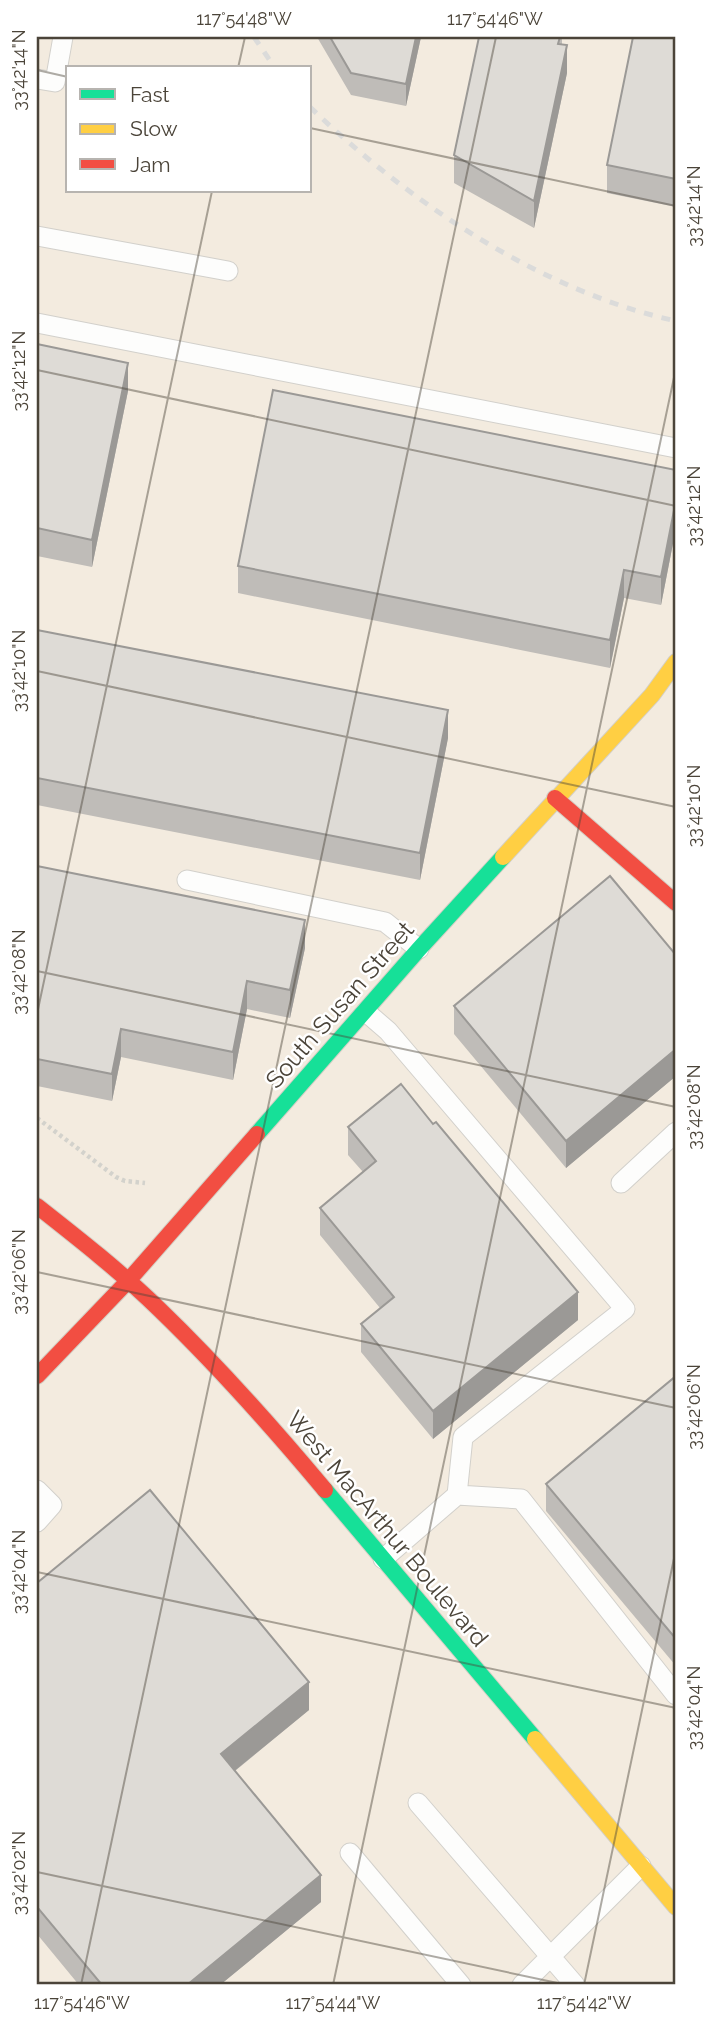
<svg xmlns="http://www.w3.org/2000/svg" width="713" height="2022" viewBox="0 0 713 2022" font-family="Raleway,sans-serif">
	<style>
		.commercial { fill: #f3ebdf; fill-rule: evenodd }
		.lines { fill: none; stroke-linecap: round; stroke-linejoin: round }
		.lane-casing { stroke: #d2d0cb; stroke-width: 21 }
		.fast-casing { stroke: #d3cfc5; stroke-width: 18 }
		.slow-casing { stroke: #d3cfc5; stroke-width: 18 }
		.jam-casing { stroke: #d3cfc5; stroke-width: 18 }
		.path { stroke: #d3d2cc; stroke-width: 4.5; stroke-dasharray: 3.5 3.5; stroke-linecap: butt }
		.lane { stroke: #fdfdfc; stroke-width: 19 }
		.fast { stroke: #16e098; stroke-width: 16 }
		.slow { stroke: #ffcf43; stroke-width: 16 }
		.jam { stroke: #f24e42; stroke-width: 16 }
		.rail { stroke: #dbdbda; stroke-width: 5; stroke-dasharray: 9 9; stroke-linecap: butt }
		.wall { fill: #bfbcb8 }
		.shaded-wall { fill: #9b9996 }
		.building { fill: #dedbd6; stroke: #9b9996; stroke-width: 2 }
		.ticks { fill: none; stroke: #4b4439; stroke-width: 2; stroke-opacity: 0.45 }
		.labels { text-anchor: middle; stroke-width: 5; stroke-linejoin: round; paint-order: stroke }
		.street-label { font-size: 24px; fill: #4b4439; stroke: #fff }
		.neatline { fill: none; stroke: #4b4439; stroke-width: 2.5 }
		.ticks-label { font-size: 18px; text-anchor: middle; fill: #4b4439 }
	</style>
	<rect width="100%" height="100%" fill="#f4f2ee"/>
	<path class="commercial" d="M37,37H676V1985H37ZM68,68H310V191H68Z"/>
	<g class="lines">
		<g class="lane-casing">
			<path id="lane" d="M37,79L55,82L63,37
				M37,236L228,271
				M37,323L676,448
				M187,880L385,922L419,949
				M366,1012L388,1031L625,1309L463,1437L457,1495L383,1559
				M621,1183L676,1132
				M37,1490L52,1505L37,1522
				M457,1495L521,1499L676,1695
				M418,1803L575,1985
				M350,1853L461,1985
				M522,1985L641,1866"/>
		</g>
		<g class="fast-casing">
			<path id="fast" d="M257,1134L419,949L503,857
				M325,1490L535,1739"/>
		</g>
		<g class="slow-casing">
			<path id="slow" d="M503,857L652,695L676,662
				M535,1739L676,1907"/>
		</g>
		<g class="jam-casing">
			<path id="jam" d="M555,798L676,903
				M37,1206C79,1239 121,1272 159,1309C217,1365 274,1429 325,1490
				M37,1376L128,1281L257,1134"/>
		</g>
		<path class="path" d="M37,1118L116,1177L125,1181L145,1183"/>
		<use href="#lane" class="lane"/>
		<use href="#fast" class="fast"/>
		<use href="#slow" class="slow"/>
		<use href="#jam" class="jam"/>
		<path class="rail" d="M254,37L275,68
			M310,107C409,202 540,291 676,321"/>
	</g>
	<path class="wall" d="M317,37H421L406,106L351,95Z
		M562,37V44L567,73L534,228L454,183V155Z
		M676,38V207L607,193V165Z
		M37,344L128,391L92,567L37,556Z
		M676,470V528L661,605L624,598L610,668L238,593V566Z
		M37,630L448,738L420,880L37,805Z
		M37,866L305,948L290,1018L247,1009L233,1080L121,1057L112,1101L37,1086Z
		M676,955V1076L566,1168L454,1034V1006Z
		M348,1127L578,1320L433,1439L361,1352V1324L380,1308L320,1235V1208L363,1172L348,1155Z
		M676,1376V1666L546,1511V1484Z
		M37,1583L309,1710L235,1771L321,1902L220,1985H79L37,1934Z"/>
	<path class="shaded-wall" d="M416,37H421L406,106V84Z
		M567,45V73L534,228V201Z
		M128,363V391L92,567V540Z
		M676,500V528L661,605V577Z
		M624,570V598L610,668V640Z
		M448,710V738L420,880V853Z
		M305,920V948L290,1018V990Z
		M247,981V1009L233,1080V1052Z
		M121,1029V1057L112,1101V1074Z
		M676,1049V1076L566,1168V1141Z
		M578,1292V1320L433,1439V1411Z
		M309,1682V1710L221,1782V1754Z
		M321,1875V1902L220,1985H187Z"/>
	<path class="building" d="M330,37H416L406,84L351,73Z
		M479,37H560L558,44L567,45L534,201L454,155Z
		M633,37H668L676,38V179L607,165Z
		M37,344L128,363L92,540L37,528Z
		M273,390L676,470V500L661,577L624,570L610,640L238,566Z
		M37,630L448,710L420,853L37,778Z
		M37,866L305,920L290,990L247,981L233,1052L121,1029L112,1074L37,1059Z
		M610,876L676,955V1049L566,1141L454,1006Z
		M401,1084L433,1124L436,1122L578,1292L433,1411L361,1324L394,1297L320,1208L376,1161L348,1127Z
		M676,1376V1639L546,1484Z
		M150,1490L309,1682L221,1754L321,1875L187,1985H102L37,1907V1583Z"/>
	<path class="ticks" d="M238,68L245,37M37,70L68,77M310,128L676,206M37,370L676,506M37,671L676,807M37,971L676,1107M37,1014L212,191M37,1272L676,1408M37,1572L676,1708M37,1872L567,1985M81,1985L496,37M333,1985L676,368M584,1985L676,1549"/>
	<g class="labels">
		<g class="street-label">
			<text transform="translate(340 1005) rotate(-49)" y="8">South Susan Street</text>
			<text transform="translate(387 1529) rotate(50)" y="8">West MacArthur Boulevard</text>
		</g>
	</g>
	<rect width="713" height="2022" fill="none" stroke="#ffffff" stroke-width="77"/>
	<rect x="66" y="66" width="245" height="126" fill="#ffffff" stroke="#b7b4b0" stroke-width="2"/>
	<rect x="80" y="89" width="35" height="10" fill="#16e098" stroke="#b7b4b0" stroke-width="2"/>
	<text x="130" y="102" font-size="21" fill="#4b4439">Fast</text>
	<rect x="80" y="124" width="35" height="10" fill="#ffcf43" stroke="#b7b4b0" stroke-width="2"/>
	<text x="130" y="136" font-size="21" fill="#4b4439">Slow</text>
	<rect x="80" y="159" width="35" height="10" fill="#f24e42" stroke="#b7b4b0" stroke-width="2"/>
	<text x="130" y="172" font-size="21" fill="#4b4439">Jam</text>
	<rect x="38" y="38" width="636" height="1945" class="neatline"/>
	<g class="ticks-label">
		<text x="244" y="25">117°54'48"W</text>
		<text x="495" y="25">117°54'46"W</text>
		<text transform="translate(19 70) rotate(-90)" y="6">33°42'14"N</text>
		<text transform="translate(694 206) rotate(-90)" y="6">33°42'14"N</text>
		<text transform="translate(19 371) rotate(-90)" y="6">33°42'12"N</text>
		<text transform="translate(694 506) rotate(-90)" y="6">33°42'12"N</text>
		<text transform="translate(19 671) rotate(-90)" y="6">33°42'10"N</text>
		<text transform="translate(694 806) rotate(-90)" y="6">33°42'10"N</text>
		<text transform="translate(19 972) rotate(-90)" y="6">33°42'08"N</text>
		<text transform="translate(694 1107) rotate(-90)" y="6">33°42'08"N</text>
		<text transform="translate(19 1272) rotate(-90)" y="6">33°42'06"N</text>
		<text transform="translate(694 1407) rotate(-90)" y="6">33°42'06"N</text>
		<text transform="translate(19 1572) rotate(-90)" y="6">33°42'04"N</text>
		<text transform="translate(694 1708) rotate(-90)" y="6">33°42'04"N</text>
		<text transform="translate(19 1873) rotate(-90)" y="6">33°42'02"N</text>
		<text x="82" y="2009">117°54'46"W</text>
		<text x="333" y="2009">117°54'44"W</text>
		<text x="584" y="2009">117°54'42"W</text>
	</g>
</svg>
